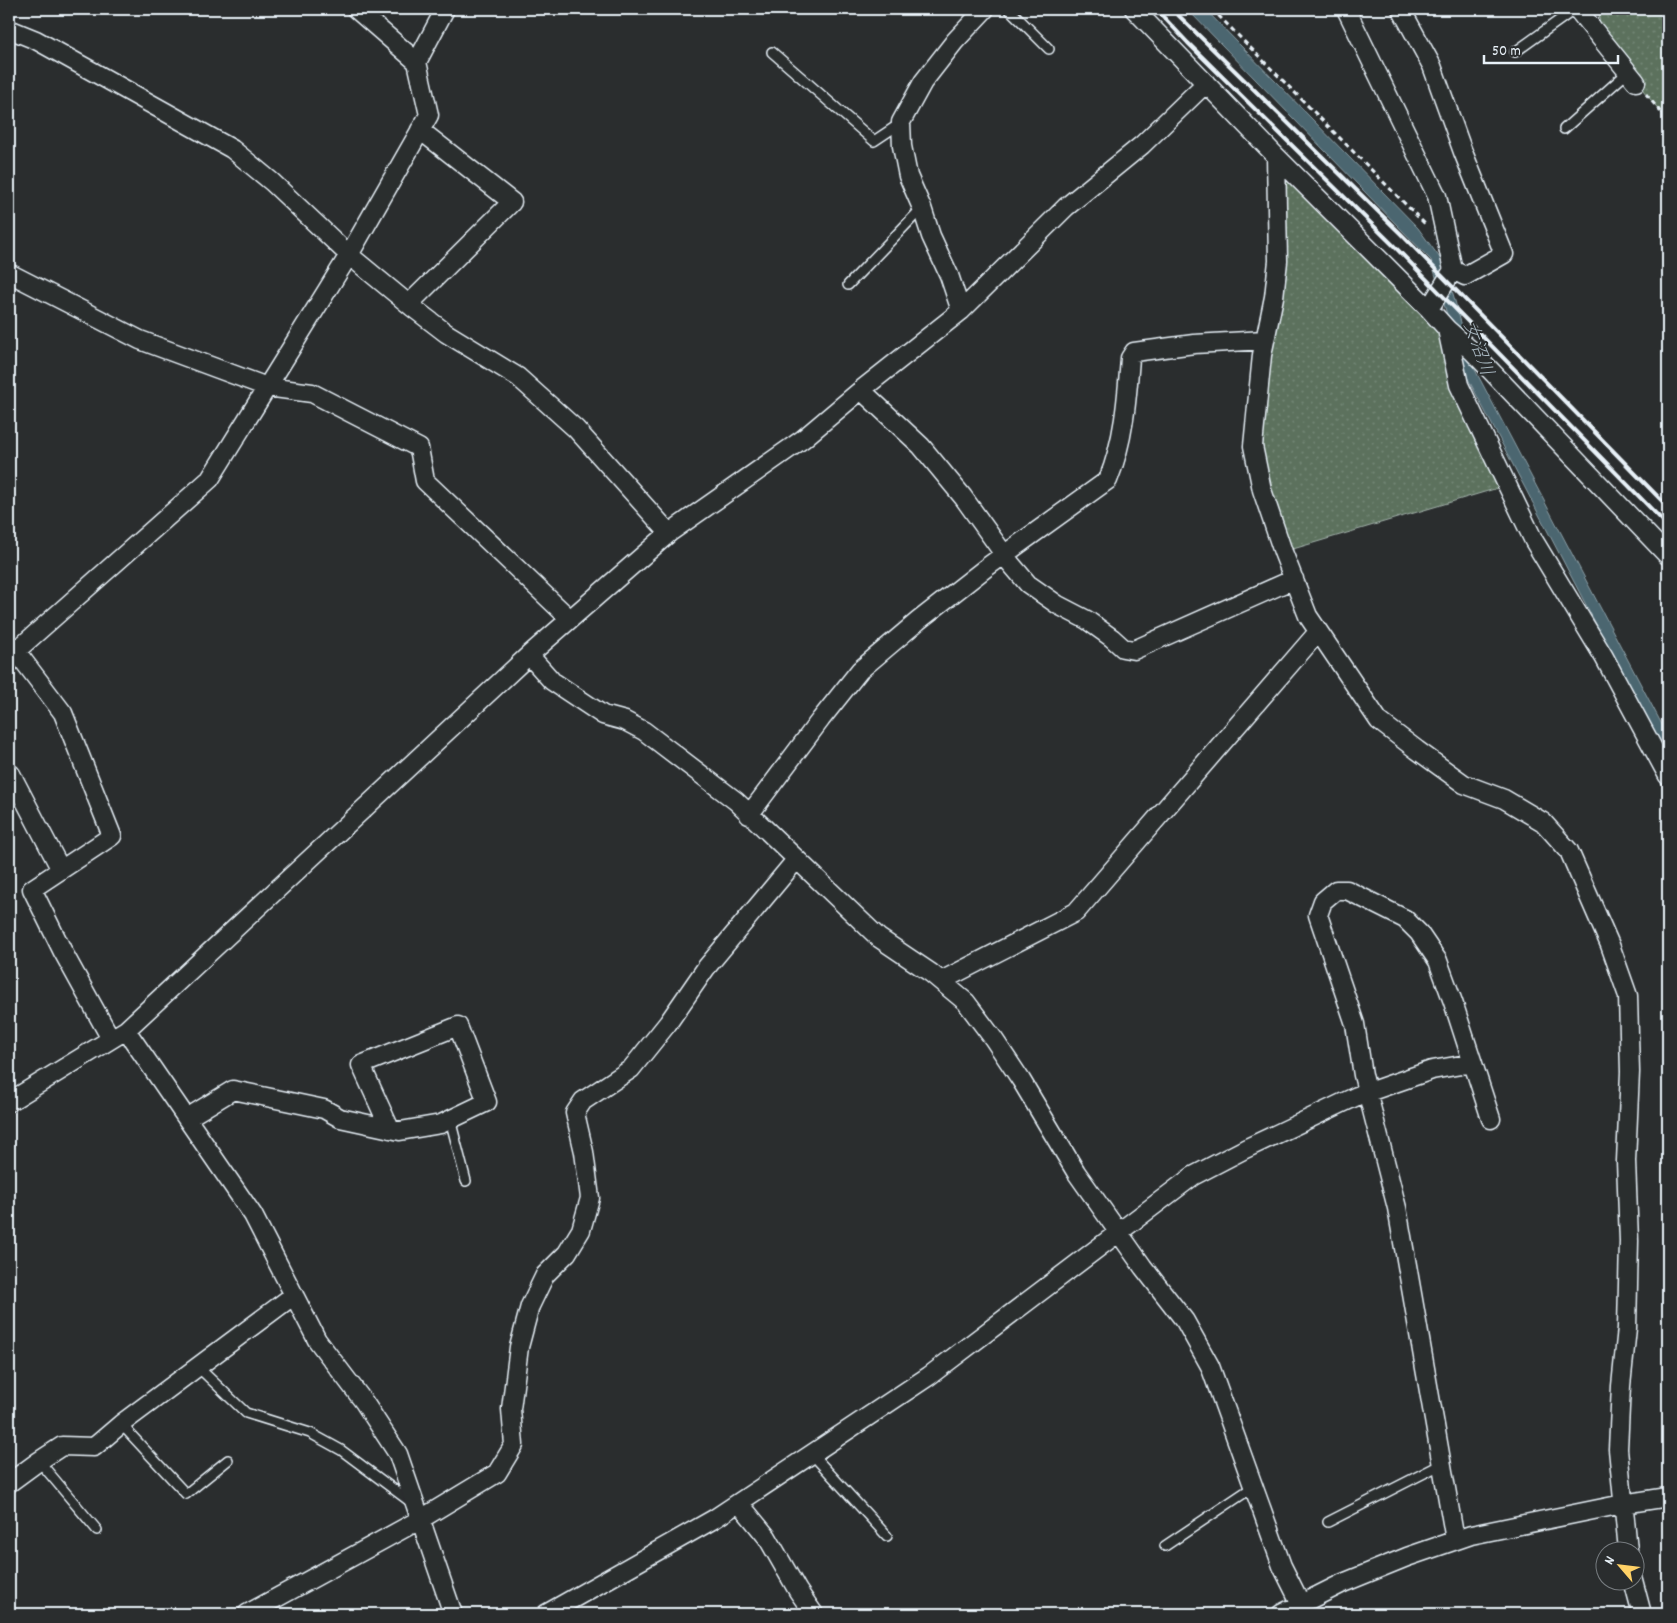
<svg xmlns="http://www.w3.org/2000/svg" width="1677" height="1623" viewBox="0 0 1677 1623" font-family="Dekko,'Klee One',sans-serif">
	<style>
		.park { fill: url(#park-dots); stroke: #a2b1aa }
		.water { fill: #4c6670; stroke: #8a9ea6 }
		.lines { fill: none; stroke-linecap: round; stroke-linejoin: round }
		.lane-casing { stroke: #e8f1f8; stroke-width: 12 }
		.street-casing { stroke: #e8f1f8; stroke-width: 21 }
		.path { stroke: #e8f1f8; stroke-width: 3; stroke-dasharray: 5 4; stroke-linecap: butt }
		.lane { stroke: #2a2d2e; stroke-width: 9 }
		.street { stroke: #2a2d2e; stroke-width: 18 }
		.rail { stroke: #e8f1f8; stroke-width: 4 }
		.labels { text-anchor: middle; stroke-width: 4; stroke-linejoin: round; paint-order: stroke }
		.water-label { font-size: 19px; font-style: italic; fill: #aab9c2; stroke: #2a2d2e }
	</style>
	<defs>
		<pattern id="park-dots" width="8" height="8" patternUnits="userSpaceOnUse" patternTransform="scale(1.25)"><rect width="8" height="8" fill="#5b715d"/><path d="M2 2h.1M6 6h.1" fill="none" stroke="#738675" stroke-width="1.8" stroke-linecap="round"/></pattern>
	</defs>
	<rect width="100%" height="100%" fill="#2a2d2e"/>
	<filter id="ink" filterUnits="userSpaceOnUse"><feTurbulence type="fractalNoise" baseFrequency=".02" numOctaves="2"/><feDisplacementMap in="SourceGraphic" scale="10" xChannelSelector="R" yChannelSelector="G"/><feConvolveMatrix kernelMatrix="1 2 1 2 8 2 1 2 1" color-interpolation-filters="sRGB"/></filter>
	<g filter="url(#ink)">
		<path class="park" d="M1599,9H1668V121L1600,37Z
			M1276,156L1447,329L1459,385L1508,485L1283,552L1253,446L1274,297Z"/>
		<path class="water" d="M1187,9H1205L1418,228L1445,265L1473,366L1668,736V762L1463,369L1431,260Z"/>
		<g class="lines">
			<g class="lane-casing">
				<path id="lane" d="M1009,9L1049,49
					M772,52L874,141L901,123
					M1515,52L1575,9
					M1564,129L1628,72
					M848,285L922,208
					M450,1119L466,1181
					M197,1366L246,1413L310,1433L341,1450L412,1503
					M121,1424L186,1494L228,1460
					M812,1454L887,1536
					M39,1461L97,1530
					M1328,1522L1442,1464
					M1165,1546L1253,1487"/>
			</g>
			<g class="street-casing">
				<path id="street" d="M1134,9L1276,156L1429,309L1447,329L1473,352L1668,556
					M1346,9L1437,196L1453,270L1429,309
					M1401,9L1432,66L1463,152L1504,254L1465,276L1453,270
					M1577,9L1636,82
					M9,29L36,40L232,149L272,182L349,255L412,307L446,333L518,377L576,429L669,533
					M417,62L445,9
					M1276,156L1278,261L1274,297L1262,355L1253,446L1262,490L1283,552L1308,616L1379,721L1417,750L1464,784L1504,799L1543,822L1569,851L1610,945L1628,996L1630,1072L1626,1161L1629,1241L1627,1328L1621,1386L1618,1449L1628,1550
					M9,273L140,340L267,387L312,393L419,448L425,481L570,619
					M409,304L512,202L420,130
					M961,311L949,275L931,236L922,208L908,176L902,146L901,122L923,82L955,41L985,9
					M1447,329L1459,385L1534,541L1604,657L1668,776
					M861,390L921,446L963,497L1011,564L1028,584L1058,605L1087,620L1112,638L1123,648L1134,650L1294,579
					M9,644L16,651L63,713L112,836L32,889L63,952L111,1039
					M16,651L210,479L349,255L429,115L417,62L356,9
					M529,655L552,681L603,715L625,721L644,731L736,801L879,938L931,973L966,1002L993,1038L1021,1080L1076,1172L1143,1267L1185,1321L1210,1366L1282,1566L1301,1604
					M11,774L61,870
					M749,815L821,719L860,670L918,621L987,567L1108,480C1124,441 1127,399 1130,358L1134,352L1194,344L1265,340
					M941,981L1076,912L1318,632
					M126,1030L253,1215L317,1340L364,1402L398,1454L453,1614
					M9,1102L126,1030L529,655L669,533L803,439L861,390L961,311L1066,207L1142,145L1206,83
					M187,1118L233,1090L324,1109L340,1118L400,1131L441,1124L487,1102L458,1026L361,1065L390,1129
					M9,1483L39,1461L62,1446L94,1447L121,1424L294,1295
					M739,1503L767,1537L798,1591L814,1614
					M1455,1540L1397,1208L1363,1075L1355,1024L1318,915L1323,901L1336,890H1347L1405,919L1419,933L1438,961L1453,1002L1491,1119
					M1633,1580L1642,1614
					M247,1614L421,1519L497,1473L514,1445L511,1409L519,1347L530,1306L545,1275L567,1253L581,1230L590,1198L584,1152L575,1113L583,1101L631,1069L668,1023L706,968L796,860
					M546,1614L714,1519L929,1376L1193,1176L1245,1149L1357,1096L1432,1070L1473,1063
					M1281,1614L1343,1583L1407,1557L1471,1535L1623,1504L1668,1497"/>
			</g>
			<path class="path" d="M1212,9L1426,225
				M1646,94L1668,121"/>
			<use href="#lane" class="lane"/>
			<use href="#street" class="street"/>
			<path class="rail" d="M1156,9L1188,43L1393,245L1668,526
				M1172,9L1401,234L1668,507"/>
		</g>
	</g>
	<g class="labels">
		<g class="water-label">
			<text transform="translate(1480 348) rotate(71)" y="7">女沼川</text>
		</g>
	</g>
	<rect width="1677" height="1623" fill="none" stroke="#2a2d2e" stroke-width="30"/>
	<rect x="15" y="15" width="1647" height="1593" fill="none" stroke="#e8f1f8" stroke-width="2" filter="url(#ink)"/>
	<g transform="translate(1620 1566) rotate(298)"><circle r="24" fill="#2a2d2e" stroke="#767b7f"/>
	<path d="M0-4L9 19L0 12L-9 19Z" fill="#ffd166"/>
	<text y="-8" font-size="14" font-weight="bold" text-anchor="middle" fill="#e8f1f8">N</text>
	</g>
	<path d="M1484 55v8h134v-8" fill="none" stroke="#e8f1f8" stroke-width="2.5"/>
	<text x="1492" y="55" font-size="15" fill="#e8f1f8" stroke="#2a2d2e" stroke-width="4" paint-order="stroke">50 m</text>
</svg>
